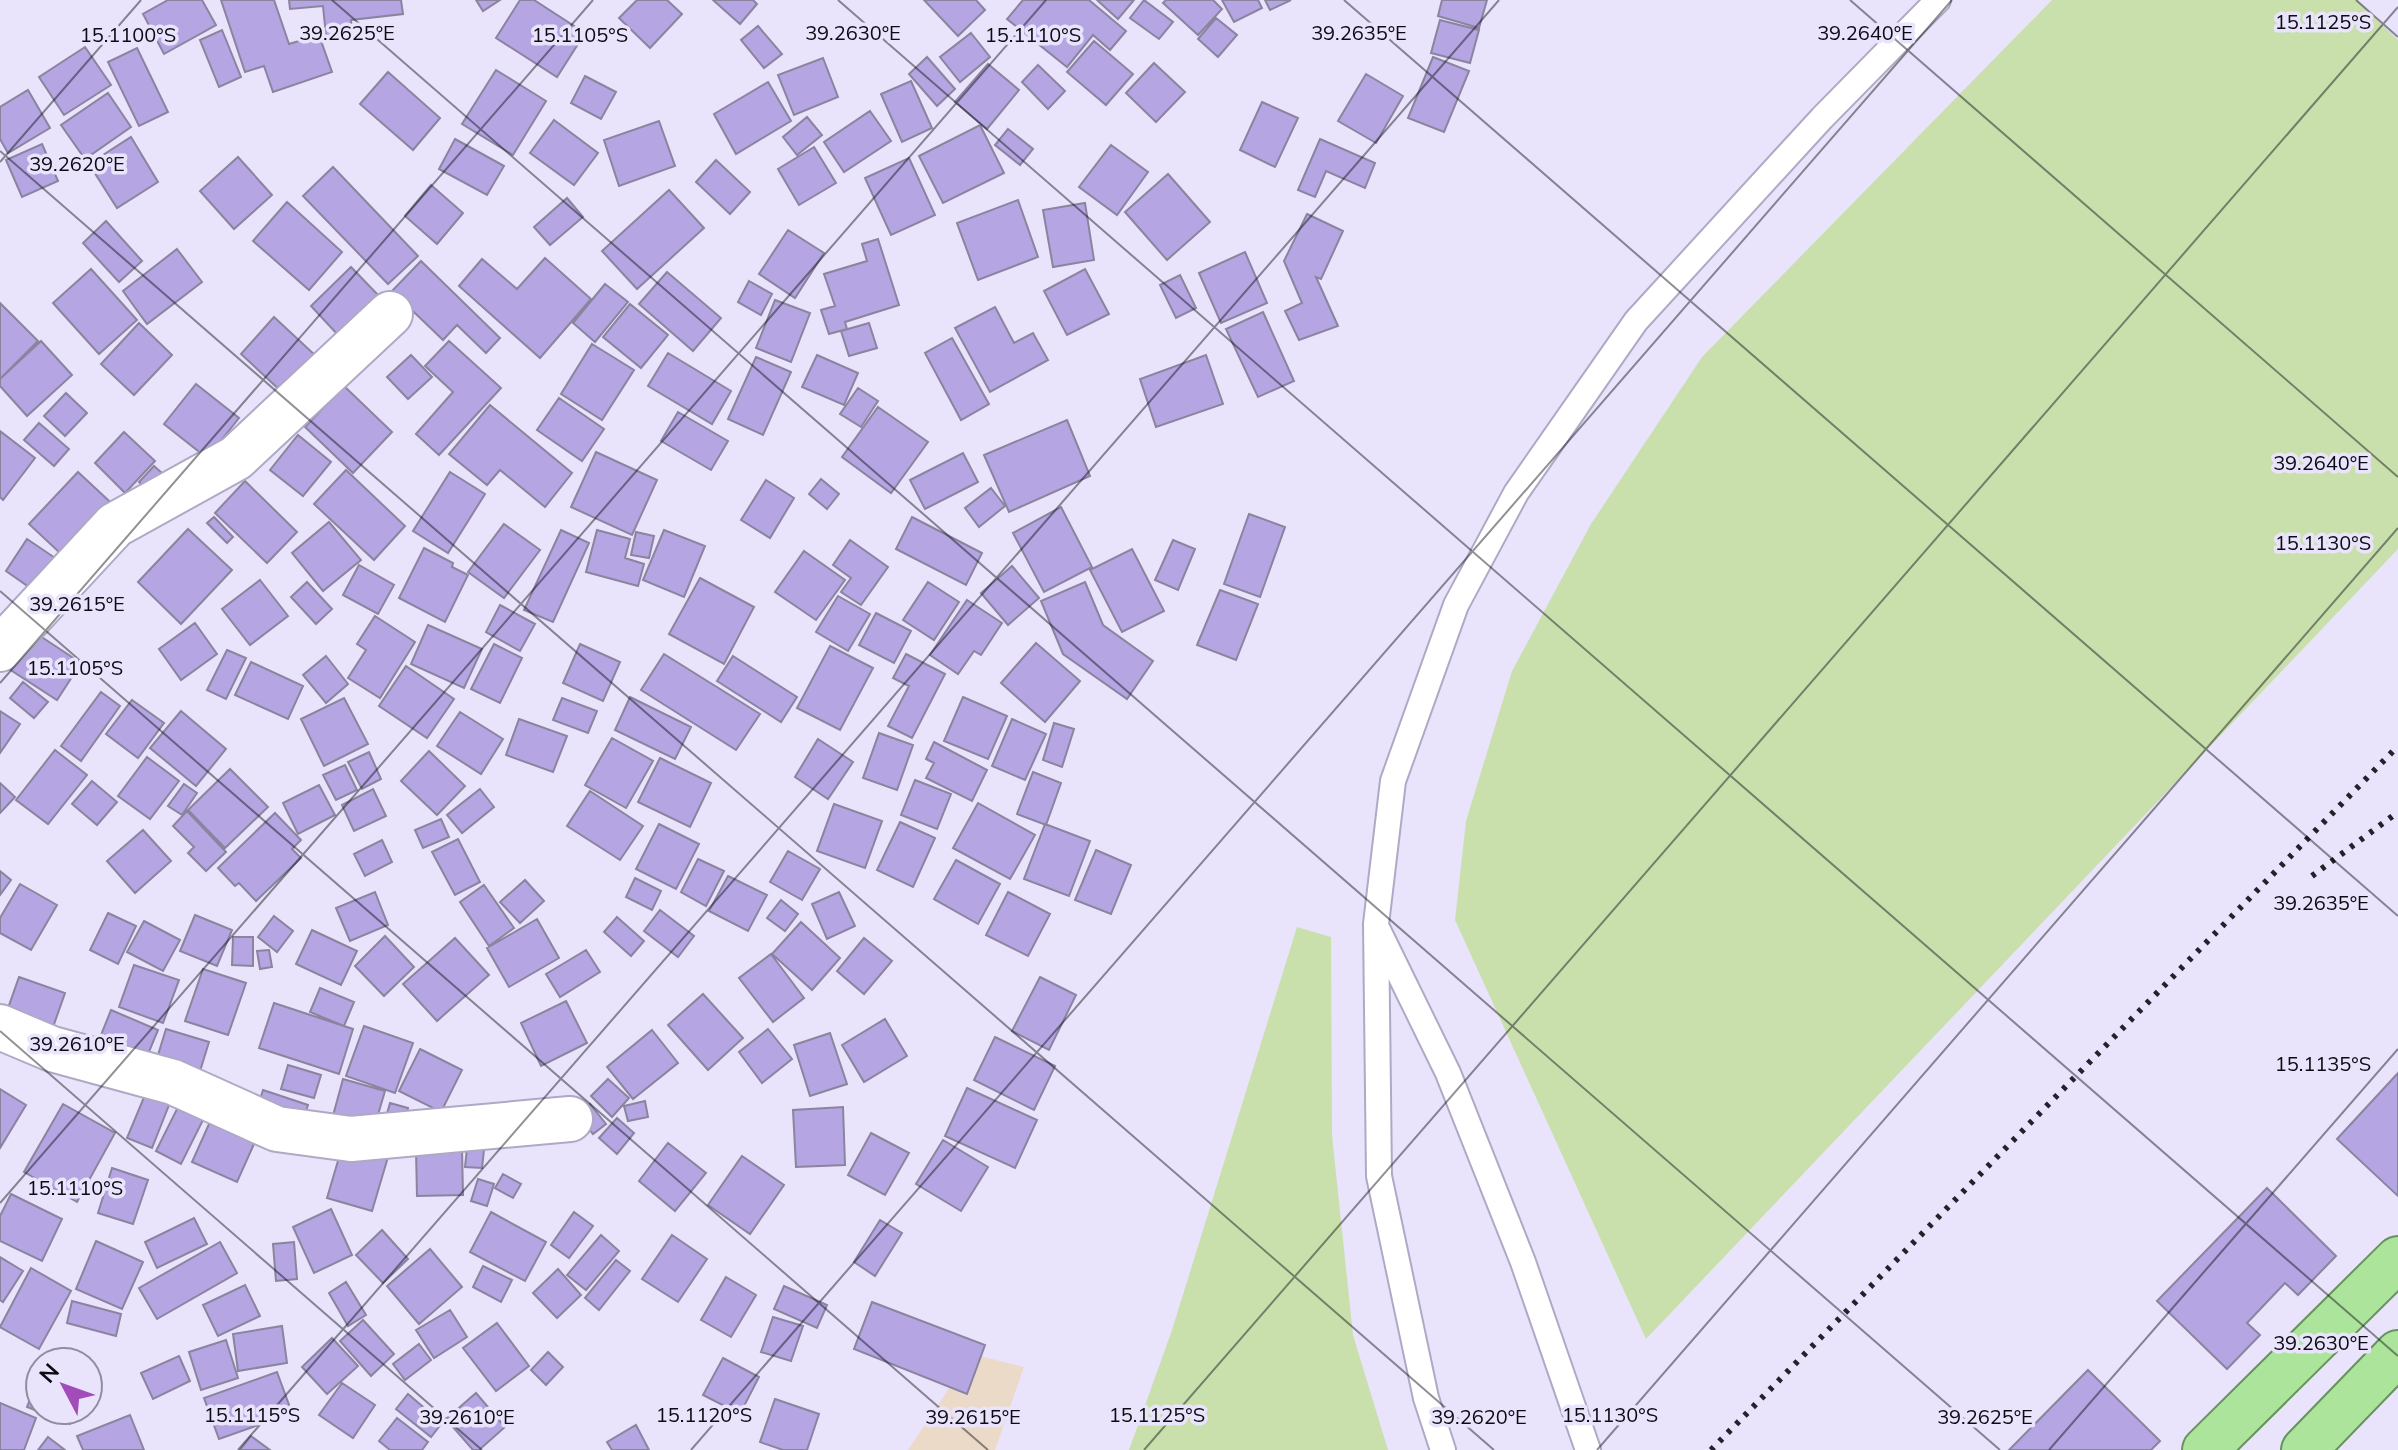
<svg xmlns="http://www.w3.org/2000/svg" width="2398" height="1450" viewBox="0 0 2398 1450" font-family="Mulish,sans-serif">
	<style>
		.commercial { fill: #ecdac9 }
		.green { fill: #c9e0ad }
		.building { fill: #b5a5e2; stroke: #8a849f; stroke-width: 2 }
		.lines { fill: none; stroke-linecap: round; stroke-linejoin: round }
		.service-casing { stroke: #afa9c5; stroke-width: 28 }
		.minor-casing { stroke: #afa9c5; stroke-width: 48 }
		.trunk-casing { stroke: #66935b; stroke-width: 48 }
		.service { stroke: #fff; stroke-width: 24 }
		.minor { stroke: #fff; stroke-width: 44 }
		.trunk { stroke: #ace49b; stroke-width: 44 }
		.rail { stroke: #23212b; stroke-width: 6; stroke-dasharray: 4 8; stroke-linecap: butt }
		.ticks { fill: none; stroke: #0c0a13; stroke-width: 2; stroke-opacity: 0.45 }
		.ticks-label { font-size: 20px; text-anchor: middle; fill: #0c0a13; stroke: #e9e4fc; stroke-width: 7; stroke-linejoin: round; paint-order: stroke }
	</style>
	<rect width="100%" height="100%" fill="#e9e4fc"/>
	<path class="commercial" d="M972,1354L1024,1367L995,1450H908Z"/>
	<path class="green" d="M2052,0H2357L2398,40V549L1646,1339L1455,920L1466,821L1512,671L1591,524L1702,357Z
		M1297,927L1331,937L1332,1135L1353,1335L1388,1450H1129L1172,1330Z"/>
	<path class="building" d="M168,0H202L216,25L164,54L143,14Z
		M221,0H274L289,44L319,35L332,72L273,92L264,66L245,72Z
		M289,0H401L403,14L351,20L352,33L326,36L323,6L290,9Z
		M476,0H500L483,11Z
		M520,0H534L585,33L557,77L496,38Z
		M637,0H667L682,14L650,48L619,18Z
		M713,0H753L757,4L740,24Z
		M924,0H976L985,10L958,36Z
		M1023,0H1089L1126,31L1110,50L1093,35L1067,67L1007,19Z
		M1097,0H1134L1118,19Z
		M1144,0L1173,22L1159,39L1130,18Z
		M1166,0H1213L1222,9L1198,35L1163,3Z
		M1222,0H1258L1262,8L1234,22Z
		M1265,0H1291L1270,10Z
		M1442,0H1487L1479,28L1438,16Z
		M1216,18L1237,35L1218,57L1198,39Z
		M1440,20L1479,30L1470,63L1431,53Z
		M758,26L782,54L764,68L741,40Z
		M222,30L241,77L219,87L200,40Z
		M971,33L990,57L960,82L940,57Z
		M1094,41L1133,74L1106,105L1067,72Z
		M85,47L111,85L64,115L39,77Z
		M137,48L168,112L139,126L108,62Z
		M927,57L955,89L937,106L909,74Z
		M1433,57L1469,71L1444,132L1408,118Z
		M823,58L838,97L794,115L778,75Z
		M1154,63L1185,92L1156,122L1126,93Z
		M988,64L1019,90L987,129L955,102Z
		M1038,65L1065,91L1048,109L1022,82Z
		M496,70L546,101L513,155L462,124Z
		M388,72L440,118L413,150L360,104Z
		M1366,74L1403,96L1376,143L1338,121Z
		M585,76L616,92L601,119L571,103Z
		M911,81L932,128L902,142L881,94Z
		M768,82L791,121L736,154L714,114Z
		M28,90L50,128L8,153L0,139V107Z
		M108,93L131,127L85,159L61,125Z
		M1262,102L1298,118L1275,167L1240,150Z
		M870,111L891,141L844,172L824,142Z
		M807,117L822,135L797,155L783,137Z
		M554,120L598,153L574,185L530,153Z
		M659,121L675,166L619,186L604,140Z
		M980,125L1004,173L943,203L919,156Z
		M1008,129L1033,149L1020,165L995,145Z
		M131,137L158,182L117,208L89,164Z
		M455,139L504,166L487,195L439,169Z
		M1320,139L1375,163L1365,188L1326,171L1315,197L1298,190Z
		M42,144L58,181L22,197L6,160Z
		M1111,145L1148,172L1117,215L1079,187Z
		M814,147L836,183L799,205L778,169Z
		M238,157L272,195L234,229L200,191Z
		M909,158L935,215L891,235L865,178Z
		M716,160L750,192L730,214L696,182Z
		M333,167L418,256L388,284L303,196Z
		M1168,174L1210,222L1167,260L1125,212Z
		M431,185L463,213L437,244L405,216Z
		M669,190L704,228L637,289L602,251Z
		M567,198L583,217L550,245L534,227Z
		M1018,200L1038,257L978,280L957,223Z
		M287,202L342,252L309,290L253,241Z
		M1085,203L1094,260L1053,267L1043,210Z
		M1307,214L1343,231L1321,279L1316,277L1338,326L1299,340L1285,311L1302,303L1284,261Z
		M106,221L142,261L119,282L83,243Z
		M788,230L824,253L795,298L759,274Z
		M878,239L899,305L845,322L847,329L829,334L821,310L835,306L824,274L867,261L862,244Z
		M177,249L202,282L147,324L123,291Z
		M1245,252L1267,303L1221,323L1199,273Z
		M545,258L591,299L540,358L459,286L482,259L517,289Z
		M421,261L500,338L486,353L457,325L443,340L392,291Z
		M351,267L379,296L339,336L311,306Z
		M91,269L137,320L99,354L53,303Z
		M1085,269L1109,314L1067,335L1044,291Z
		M667,272L721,318L693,351L639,304Z
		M1180,275L1196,308L1176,318L1160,285Z
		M749,281L772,294L761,315L738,302Z
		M605,284L628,302L595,342L573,323Z
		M775,300L810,313L791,362L756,348Z
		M0,303L38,341L0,379Z
		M630,304L668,335L641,368L603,337Z
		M995,307L1014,343L1033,333L1048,360L990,392L955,328Z
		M1263,312L1294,381L1258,397L1226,329Z
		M274,317L317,357L283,393L241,354Z
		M139,323L172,355L134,395L101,364Z
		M869,323L877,348L849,356L841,331Z
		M952,338L989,404L961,420L925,353Z
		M41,341L72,375L27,416L0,386V379Z
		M449,341L501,388L439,455L416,434L453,392L425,366Z
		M592,344L634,370L602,420L561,394Z
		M668,353L731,391L712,424L648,386Z
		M411,355L432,377L408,399L387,377Z
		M817,355L858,373L844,405L802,387Z
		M1206,355L1223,404L1156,427L1140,379Z
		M756,357L791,372L763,435L728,419Z
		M196,384L239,418L207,458L164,424Z
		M344,386L392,432L353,473L305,427Z
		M858,388L878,401L861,427L840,414Z
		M66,393L87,413L65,436L44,416Z
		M559,398L604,429L582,461L537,430Z
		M490,405L572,473L545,507L500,470L487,485L449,454Z
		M878,407L928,442L891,493L842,457Z
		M678,412L728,441L711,470L661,441Z
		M1067,420L1090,476L1009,512L984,455Z
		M39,423L69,449L54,466L24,440Z
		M0,431L35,458L3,500L0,497Z
		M124,432L155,461L125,493L95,463Z
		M298,435L331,462L303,496L270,470Z
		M596,452L657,480L632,535L571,507Z
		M963,453L978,482L925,509L910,480Z
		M154,466L171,481L155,498L139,482Z
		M346,470L405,526L374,560L314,504Z
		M78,472L122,513L74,566L29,524Z
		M450,472L485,494L448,553L413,531Z
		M821,479L839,494L827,509L809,494Z
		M766,480L794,498L770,538L741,520Z
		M245,481L297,532L267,563L215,513Z
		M991,488L1005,506L979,527L965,508Z
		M1061,507L1092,567L1044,592L1013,533Z
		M1249,514L1285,527L1260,597L1224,584Z
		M214,517L233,537L227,543L207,523Z
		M912,517L982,553L966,585L896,549Z
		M329,522L361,560L323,591L292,553Z
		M504,524L540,550L504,598L468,572Z
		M188,529L232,570L181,624L138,582Z
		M561,530L589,543L553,622L524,610Z
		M597,530L630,539L625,558L644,564L638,586L586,572Z
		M664,530L705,546L684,597L643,580Z
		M636,532L654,536L649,558L631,555Z
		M27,539L61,562L39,594L6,571Z
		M850,540L888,567L861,605L841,592L851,578L833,565Z
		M1173,540L1195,549L1178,590L1155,580Z
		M424,548L453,563L452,567L468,575L445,622L399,598Z
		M1132,549L1164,611L1122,632L1090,570Z
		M804,551L845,580L816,620L775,592Z
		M359,565L394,585L378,614L343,595Z
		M1012,566L1039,598L1008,625L981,593Z
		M700,578L754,607L724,664L669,634Z
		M260,580L288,616L250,645L222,609Z
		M307,582L332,609L316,624L291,597Z
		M928,582L959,602L934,640L903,620Z
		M1085,582L1103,625L1153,661L1127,699L1063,654L1041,601Z
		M1220,590L1258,604L1236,660L1197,645Z
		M838,596L870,614L848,651L816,632Z
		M967,600L1002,623L981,655L974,651L958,674L930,655Z
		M500,605L535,624L520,651L486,632Z
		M876,613L911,631L894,663L859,645Z
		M375,616L415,642L380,698L348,678L366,650L357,644Z
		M195,623L217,654L181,680L159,649Z
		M428,625L482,649L464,688L411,664Z
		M34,632L81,663L57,700L9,669Z
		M1036,643L1080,681L1045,722L1001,683Z
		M494,644L522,658L500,703L471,689Z
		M580,644L620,662L603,701L563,683Z
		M830,646L873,668L840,730L797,708Z
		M227,650L246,658L226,699L207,690Z
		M664,654L760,714L736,750L641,690Z
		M906,654L945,674L912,738L888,726L909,686L893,678Z
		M326,656L348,684L326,703L303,675Z
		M733,656L797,697L781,722L717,681Z
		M251,662L303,686L288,719L235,695Z
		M406,666L454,699L427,738L379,706Z
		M23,682L48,702L34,718L10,698Z
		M101,692L120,706L81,761L61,746Z
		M630,697L691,727L675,759L615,730Z
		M963,697L1007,716L988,759L944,741Z
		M344,698L368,744L324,766L301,719Z
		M562,698L597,711L588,733L553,720Z
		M132,700L164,723L138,758L106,734Z
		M0,711L20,724L0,753Z
		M181,711L226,749L196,786L150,748Z
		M460,712L503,739L481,774L437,746Z
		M519,719L567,736L553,772L506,755Z
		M1012,719L1046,734L1025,780L992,766Z
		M1054,723L1074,729L1062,767L1043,760Z
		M879,733L913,745L897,790L863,778Z
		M612,738L653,761L626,808L585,785Z
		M818,739L853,762L828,799L795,777Z
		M934,742L987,770L972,801L926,778L934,763L926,759Z
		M55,750L87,775L48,824L16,800Z
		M429,751L465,786L437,815L401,781Z
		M369,752L381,779L362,789L348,762Z
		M147,757L179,781L150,819L118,796Z
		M660,758L711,783L690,827L638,802Z
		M345,765L357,790L336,800L323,775Z
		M230,769L268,807L225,848L188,810Z
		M1033,772L1061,783L1046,825L1017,814Z
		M915,780L951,794L937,829L901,815Z
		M92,781L117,802L97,825L72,804Z
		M0,783L15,797L0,813Z
		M184,784L197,793L182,815L168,806Z
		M319,785L335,815L298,834L283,803Z
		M373,789L386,816L354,831L342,805Z
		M480,789L494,807L462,833L447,815Z
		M590,791L643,826L620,860L567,826Z
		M978,803L1035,835L1010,879L953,848Z
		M834,804L882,821L865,868L817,851Z
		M187,811L226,852L206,871L188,853L194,847L173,826Z
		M275,813L301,840L292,849L301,858L256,901L239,883L235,886L218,868Z
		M441,819L449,837L423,848L415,830Z
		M900,822L935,838L913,887L877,870Z
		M659,824L699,844L676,889L636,869Z
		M1045,824L1090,841L1069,896L1024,879Z
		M143,830L171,861L135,893L107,861Z
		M458,839L480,882L455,895L432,852Z
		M382,840L392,862L365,876L354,854Z
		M1096,850L1131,865L1111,914L1075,900Z
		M788,851L820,869L802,900L770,882Z
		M698,859L724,871L706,906L681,892Z
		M956,860L1000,884L978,924L934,899Z
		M0,871L11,880L0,895Z
		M728,876L767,895L748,931L709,911Z
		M635,878L661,891L652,910L626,897Z
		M525,880L544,901L520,923L500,902Z
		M20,884L57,905L31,950L0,933V918Z
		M484,885L514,928L489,946L460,902Z
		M375,892L388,925L350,941L336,908Z
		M839,892L855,926L827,939L812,904Z
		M1008,892L1050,914L1028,956L986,935Z
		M781,900L798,914L785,931L767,918Z
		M660,910L694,936L678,957L644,931Z
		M108,913L136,926L118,964L90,950Z
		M195,915L232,930L217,966L180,951Z
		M274,916L293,931L277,952L258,937Z
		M617,917L644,941L631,956L604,932Z
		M537,919L559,958L509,987L487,948Z
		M144,921L180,940L163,971L127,952Z
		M801,922L840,958L812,990L772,954Z
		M312,930L357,951L341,985L296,964Z
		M385,936L414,967L384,996L355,966Z
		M233,937H253V966L232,965Z
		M455,938L489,975L437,1021L403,984Z
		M864,938L892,961L864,994L837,971Z
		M269,950L272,967L260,969L257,951Z
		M586,950L600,972L560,997L546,974Z
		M771,954L804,998L773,1022L739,978Z
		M134,965L179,980L163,1023L119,1007Z
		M203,969L246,983L228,1035L185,1021Z
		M19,977L65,993L52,1030L6,1014Z
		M1040,977L1076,995L1049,1050L1012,1031Z
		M320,988L354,1002L344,1026L310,1012Z
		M703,994L743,1038L708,1070L668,1025Z
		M566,1001L587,1043L541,1066L521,1023Z
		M274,1003L353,1029L339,1074L259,1048Z
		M111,1010L158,1030L146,1059L99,1040Z
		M885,1019L907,1056L864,1082L842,1045Z
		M364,1026L413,1043L395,1093L346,1076Z
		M166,1029L209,1042L197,1081L154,1068Z
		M768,1029L792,1059L762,1083L739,1052Z
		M652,1030L678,1063L633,1099L607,1067Z
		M830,1033L847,1084L810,1096L794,1045Z
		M995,1037L1055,1066L1034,1110L974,1080Z
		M420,1049L462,1070L441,1112L399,1091Z
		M288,1065L321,1075L314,1098L281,1089Z
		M2398,1073V1196L2337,1139Z
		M343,1079L385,1091L372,1135L331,1123Z
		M608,1079L629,1098L612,1117L591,1096Z
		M967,1088L1037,1120L1015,1168L945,1136Z
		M0,1089L26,1105L0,1148Z
		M147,1090L171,1100L152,1148L127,1138Z
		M263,1090L308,1105L301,1126L256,1112Z
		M184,1095L209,1108L181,1164L156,1151Z
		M645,1101L648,1117L628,1121L624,1106Z
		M390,1103L408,1108L402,1129L384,1124Z
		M63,1104L115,1133L77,1202L24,1172Z
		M590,1104L606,1124L593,1134L577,1114Z
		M843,1107L845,1165L796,1167L793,1110Z
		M213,1115L258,1135L237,1182L192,1162Z
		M617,1118L634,1133L617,1154L599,1138Z
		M871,1133L909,1153L885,1195L848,1175Z
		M468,1139L485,1141L482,1168L465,1167Z
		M943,1140L988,1167L961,1211L916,1184Z
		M668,1143L706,1173L675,1211L639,1181Z
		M343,1144L388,1157L372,1211L327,1198Z
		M462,1149L463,1195L417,1196L416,1150Z
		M742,1156L784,1185L750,1234L708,1205Z
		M112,1168L148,1180L133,1224L98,1213Z
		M503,1174L521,1184L513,1198L495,1188Z
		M478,1179L494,1184L487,1206L471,1201Z
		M2267,1188L2336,1256L2298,1295L2285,1283L2247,1323L2260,1335L2227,1369L2157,1301Z
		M11,1194L62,1219L42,1261L0,1241V1216Z
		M331,1209L352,1255L314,1273L293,1227Z
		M491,1212L546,1242L525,1281L470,1252Z
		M574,1212L593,1226L569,1258L551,1245Z
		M194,1218L207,1244L157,1268L145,1242Z
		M880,1220L902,1233L875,1276L854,1262Z
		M382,1230L408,1259L383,1283L356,1255Z
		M601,1235L619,1251L586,1290L567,1275Z
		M672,1235L707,1259L678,1302L642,1279Z
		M96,1241L143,1262L122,1309L76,1289Z
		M220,1242L237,1273L157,1319L139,1288Z
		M294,1242L297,1279L276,1281L273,1244Z
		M430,1249L462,1287L419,1324L387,1286Z
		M0,1257L23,1271L3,1302L0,1300Z
		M616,1260L630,1271L599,1310L585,1298Z
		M483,1266L512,1280L501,1302L473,1287Z
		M31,1268L71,1291L39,1349L0,1327Z
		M558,1269L581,1295L557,1318L533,1293Z
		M726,1277L756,1295L731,1337L701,1320Z
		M346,1282L366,1315L348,1326L329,1293Z
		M245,1285L260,1316L218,1336L203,1305Z
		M784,1286L827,1305L817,1328L774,1309Z
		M72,1301L121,1314L116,1336L67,1323Z
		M872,1302L985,1345L967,1394L854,1349Z
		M450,1310L467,1337L434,1358L416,1330Z
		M773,1317L803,1326L791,1361L761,1352Z
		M363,1320L394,1354L371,1376L340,1341Z
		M497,1323L529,1366L496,1391L463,1348Z
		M282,1326L287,1363L238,1371L233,1334Z
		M332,1338L358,1366L327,1394L302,1367Z
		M226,1340L238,1378L201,1390L189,1352Z
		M419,1344L431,1360L405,1380L393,1364Z
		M548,1352L563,1367L546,1385L531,1370Z
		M179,1356L190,1381L153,1399L141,1373Z
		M723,1358L759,1377L740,1414L703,1395Z
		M2088,1370L2160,1441L2151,1450H2009Z
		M277,1372L292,1413L219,1439L204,1398Z
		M40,1373V1410H76L70,1424L27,1407Z
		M342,1383L375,1405L353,1438L319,1415Z
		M476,1393L505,1427L479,1450H473L446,1419Z
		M408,1394L442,1423L431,1437L396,1409Z
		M775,1399L819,1414L807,1450H783L760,1442Z
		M0,1403L36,1418L24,1450H0Z
		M130,1415L144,1450H83L77,1436Z
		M397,1418L428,1442L422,1450H390L379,1441Z
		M636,1425L649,1450H612L607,1442Z
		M251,1436L270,1450H240Z
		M48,1437L65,1450H38Z"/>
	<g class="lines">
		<g class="service-casing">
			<path id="service" d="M1378,930L1448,1073L1523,1262L1588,1450
				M1443,1450L1426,1398L1379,1176L1376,924L1393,781L1456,605L1516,493L1636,321L1822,118L1938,0"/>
		</g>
		<g class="minor-casing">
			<path id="minor" d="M0,649L115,525L236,458L390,314
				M0,1027L52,1049L173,1082L277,1129L351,1139L570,1119"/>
		</g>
		<g class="trunk-casing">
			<path id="trunk" d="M2205,1450L2398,1259
				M2304,1450L2398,1353"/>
		</g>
		<use href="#service" class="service"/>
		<use href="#minor" class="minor"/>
		<use href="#trunk" class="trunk"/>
		<path class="rail" d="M2312,876L2398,812
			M1711,1450L2398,746"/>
	</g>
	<path class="ticks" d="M332,0L2000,1450M838,0L2398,1356M1344,0L2398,916M1850,0L2398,477M2356,0L2398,37M0,151L1494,1450M0,162L141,0M0,591L988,1450M0,683L593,0M0,1031L482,1450M0,1203L1046,0M238,1450L1499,0M691,1450L1952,0M1144,1450L2398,7M1597,1450L2398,528M2049,1450L2398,1049"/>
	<g class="ticks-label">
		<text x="2323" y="29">15.1125°S</text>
		<text x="347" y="40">39.2625°E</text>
		<text x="1865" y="40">39.2640°E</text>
		<text x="853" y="40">39.2630°E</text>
		<text x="1359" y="40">39.2635°E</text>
		<text x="128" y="42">15.1100°S</text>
		<text x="580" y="42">15.1105°S</text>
		<text x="1033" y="42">15.1110°S</text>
		<text x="77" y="171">39.2620°E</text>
		<text x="2321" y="470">39.2640°E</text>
		<text x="2323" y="550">15.1130°S</text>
		<text x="77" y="611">39.2615°E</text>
		<text x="75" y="675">15.1105°S</text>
		<text x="2321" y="910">39.2635°E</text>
		<text x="77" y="1051">39.2610°E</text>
		<text x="2323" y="1071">15.1135°S</text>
		<text x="75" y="1195">15.1110°S</text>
		<text x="2321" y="1350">39.2630°E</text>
		<text x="252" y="1422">15.1115°S</text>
		<text x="704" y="1422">15.1120°S</text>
		<text x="1157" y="1422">15.1125°S</text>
		<text x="1610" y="1422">15.1130°S</text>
		<text x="467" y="1424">39.2610°E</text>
		<text x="973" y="1424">39.2615°E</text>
		<text x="1479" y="1424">39.2620°E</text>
		<text x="1985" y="1424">39.2625°E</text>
	</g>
	<g transform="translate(64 1386) rotate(311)"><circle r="38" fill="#e9e4fc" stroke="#918d9f" stroke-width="2"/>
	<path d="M0-6L14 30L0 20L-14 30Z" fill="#a24cba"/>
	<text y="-12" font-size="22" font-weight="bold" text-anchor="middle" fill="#0c0a13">N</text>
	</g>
</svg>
